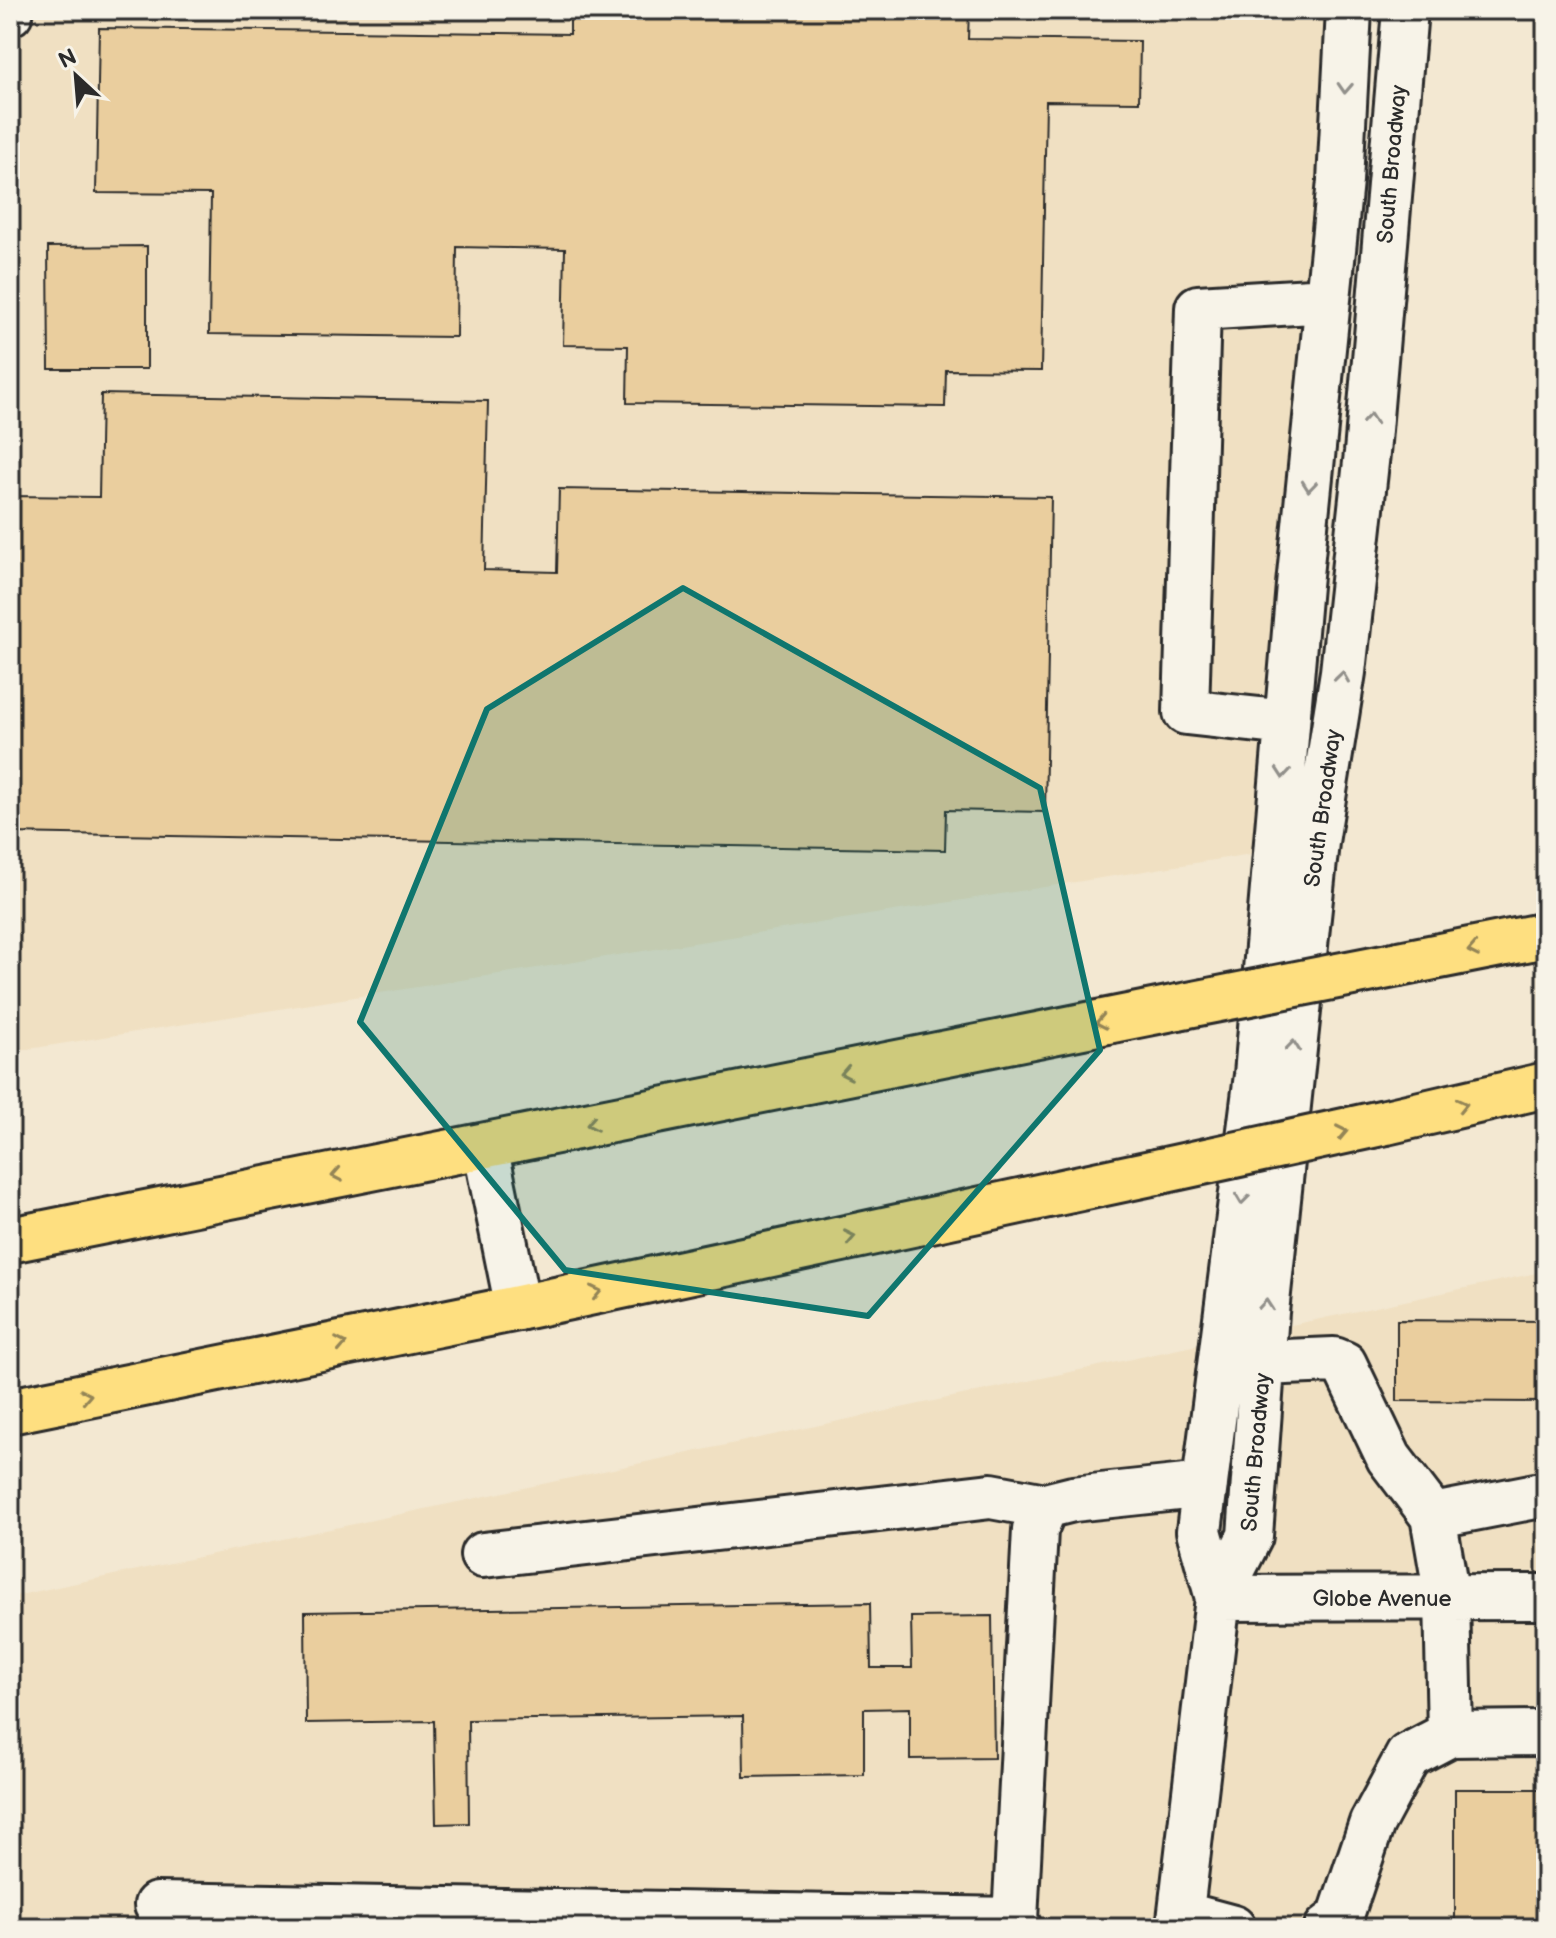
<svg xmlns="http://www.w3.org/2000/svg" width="1556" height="1938" viewBox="0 0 1556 1938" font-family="'Balsamiq Sans',sans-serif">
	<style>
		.built { fill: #f0e0c2 }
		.building { fill: #eace9e; stroke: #2b2b2b; stroke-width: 2 }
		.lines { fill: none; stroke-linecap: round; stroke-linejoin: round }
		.minor-casing { stroke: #2b2b2b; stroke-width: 50 }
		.highway-casing { stroke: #2b2b2b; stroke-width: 50 }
		.minor { stroke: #f7f3e8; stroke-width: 44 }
		.highway { stroke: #fedf80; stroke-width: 44 }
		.highway-bridge-casing { stroke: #2b2b2b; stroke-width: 50; stroke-linecap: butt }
		.highway-bridge { stroke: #fedf80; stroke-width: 44 }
		.oneway { stroke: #918f8a }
		.oneway2 { stroke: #948556 }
		.marked { fill: #0f766e; fill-opacity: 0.2; stroke: #0f766e; stroke-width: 6; stroke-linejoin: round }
		.labels { text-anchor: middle; stroke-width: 6; stroke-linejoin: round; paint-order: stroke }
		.street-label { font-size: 22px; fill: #2b2b2b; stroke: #f7f3e8 }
	</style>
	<rect width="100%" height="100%" fill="#f3e8d2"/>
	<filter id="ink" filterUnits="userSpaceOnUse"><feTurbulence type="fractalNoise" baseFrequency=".0125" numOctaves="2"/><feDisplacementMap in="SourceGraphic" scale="16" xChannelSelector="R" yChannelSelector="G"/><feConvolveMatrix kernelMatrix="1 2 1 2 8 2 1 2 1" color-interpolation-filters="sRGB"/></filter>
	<g filter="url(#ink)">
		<path class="built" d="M10,10H1349L1276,850L10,1052Z
			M1546,1271V1928H10V1597Z"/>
		<path class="building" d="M570,10H969L968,39L1140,41L1139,102L1046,101L1041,371L946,370L945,407L627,403L628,346L563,345L565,249L457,247L456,337L209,334L211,194L96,193L99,28L570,34Z
			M147,246V369H49L48,247Z
			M101,394L488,401L484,570L557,572L559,489L1051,497L1045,812L946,810L945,850L10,833V496L99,497Z
			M1397,1320L1546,1321V1402L1397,1401Z
			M870,1603L871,1668H912L911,1617L992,1616L994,1758L910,1759V1708L864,1709V1775L744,1777L743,1716L468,1720L469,1823L436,1824L434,1721L306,1723L305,1612Z
			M1455,1789H1546V1928H1455Z"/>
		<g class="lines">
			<g class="minor-casing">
				<path id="minor" d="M10,13L11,10
					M1287,723L1186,712L1198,308L1328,300
					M485,1146L518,1308
					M1262,1363L1334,1360L1344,1364L1389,1458L1433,1516L1447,1597L1450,1734
					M1433,1516L1546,1494
					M483,1555L991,1496L1045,1506
					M1218,1598L1199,1531L1257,1075L1299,585L1340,181L1349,10
					M1218,1598L1546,1597
					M157,1905L1015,1920
					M1181,1914L1233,1928
					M1019,1928L1015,1920L1035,1530L1045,1506L1073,1499L1205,1485
					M1179,1928L1218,1598L1250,1536L1266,1312L1316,842L1343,672L1367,453L1405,10
					M1327,1928L1340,1918L1372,1823L1408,1756L1450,1734L1546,1733"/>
			</g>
			<g class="highway-casing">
				<path id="highway" d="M1399,964L1546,935
					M1386,1122L1546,1085
					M10,1240L1178,1007
					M10,1411L518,1308L1156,1172"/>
			</g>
			<use href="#minor" class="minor"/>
			<use href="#highway" class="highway"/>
			<g class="highway-bridge-casing">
				<path id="highway-bridge" d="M1178,1007L1399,964
					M1156,1172L1386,1122"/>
			</g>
			<use href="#highway-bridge" class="highway-bridge"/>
		</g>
		<defs><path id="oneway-chevron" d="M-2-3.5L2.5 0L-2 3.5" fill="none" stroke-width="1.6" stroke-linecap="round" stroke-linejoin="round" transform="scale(2)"/></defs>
		<g class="oneway">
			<use href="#oneway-chevron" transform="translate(1345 88) rotate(93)"/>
			<use href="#oneway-chevron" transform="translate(1370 419) rotate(-85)"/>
			<use href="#oneway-chevron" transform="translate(1309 486) rotate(96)"/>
			<use href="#oneway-chevron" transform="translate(1342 677) rotate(-82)"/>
			<use href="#oneway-chevron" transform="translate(1283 773) rotate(95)"/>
			<use href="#oneway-chevron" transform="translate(1293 1046) rotate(-84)"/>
			<use href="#oneway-chevron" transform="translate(1242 1199) rotate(97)"/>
			<use href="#oneway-chevron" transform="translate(1266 1305) rotate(-85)"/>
		</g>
		<g class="oneway2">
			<use href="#oneway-chevron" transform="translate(1473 950) rotate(169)"/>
			<use href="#oneway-chevron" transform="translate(1101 1022) rotate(169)"/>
			<use href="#oneway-chevron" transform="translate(846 1073) rotate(169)"/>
			<use href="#oneway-chevron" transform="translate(1462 1105) rotate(-13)"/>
			<use href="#oneway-chevron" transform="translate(592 1124) rotate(169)"/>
			<use href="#oneway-chevron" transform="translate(1342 1132) rotate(-12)"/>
			<use href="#oneway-chevron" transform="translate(337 1175) rotate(169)"/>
			<use href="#oneway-chevron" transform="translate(850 1237) rotate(-12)"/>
			<use href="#oneway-chevron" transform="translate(596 1292) rotate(-12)"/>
			<use href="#oneway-chevron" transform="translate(341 1344) rotate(-11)"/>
			<use href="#oneway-chevron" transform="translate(86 1396) rotate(-11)"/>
		</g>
	</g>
	<path class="marked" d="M683,588L1040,788L1100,1050L868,1316L565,1270L360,1022L487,709Z"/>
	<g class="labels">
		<g class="street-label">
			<text transform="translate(1391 164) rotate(-85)" y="8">South Broadway</text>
			<text transform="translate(1322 808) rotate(-82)" y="8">South Broadway</text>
			<text transform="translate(1255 1452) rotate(-85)" y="8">South Broadway</text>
			<text x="1382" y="1606">Globe Avenue</text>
		</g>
	</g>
	<rect width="1556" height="1938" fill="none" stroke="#f7f3e8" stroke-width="40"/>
	<rect x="20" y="20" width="1516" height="1898" fill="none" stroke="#2b2b2b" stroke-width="3" filter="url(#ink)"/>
	<g transform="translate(76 76) rotate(334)" stroke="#f7f3e8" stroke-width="6" paint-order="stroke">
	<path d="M0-6L14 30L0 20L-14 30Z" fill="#2b2b2b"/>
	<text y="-12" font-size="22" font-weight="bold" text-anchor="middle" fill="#2b2b2b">N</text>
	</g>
</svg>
